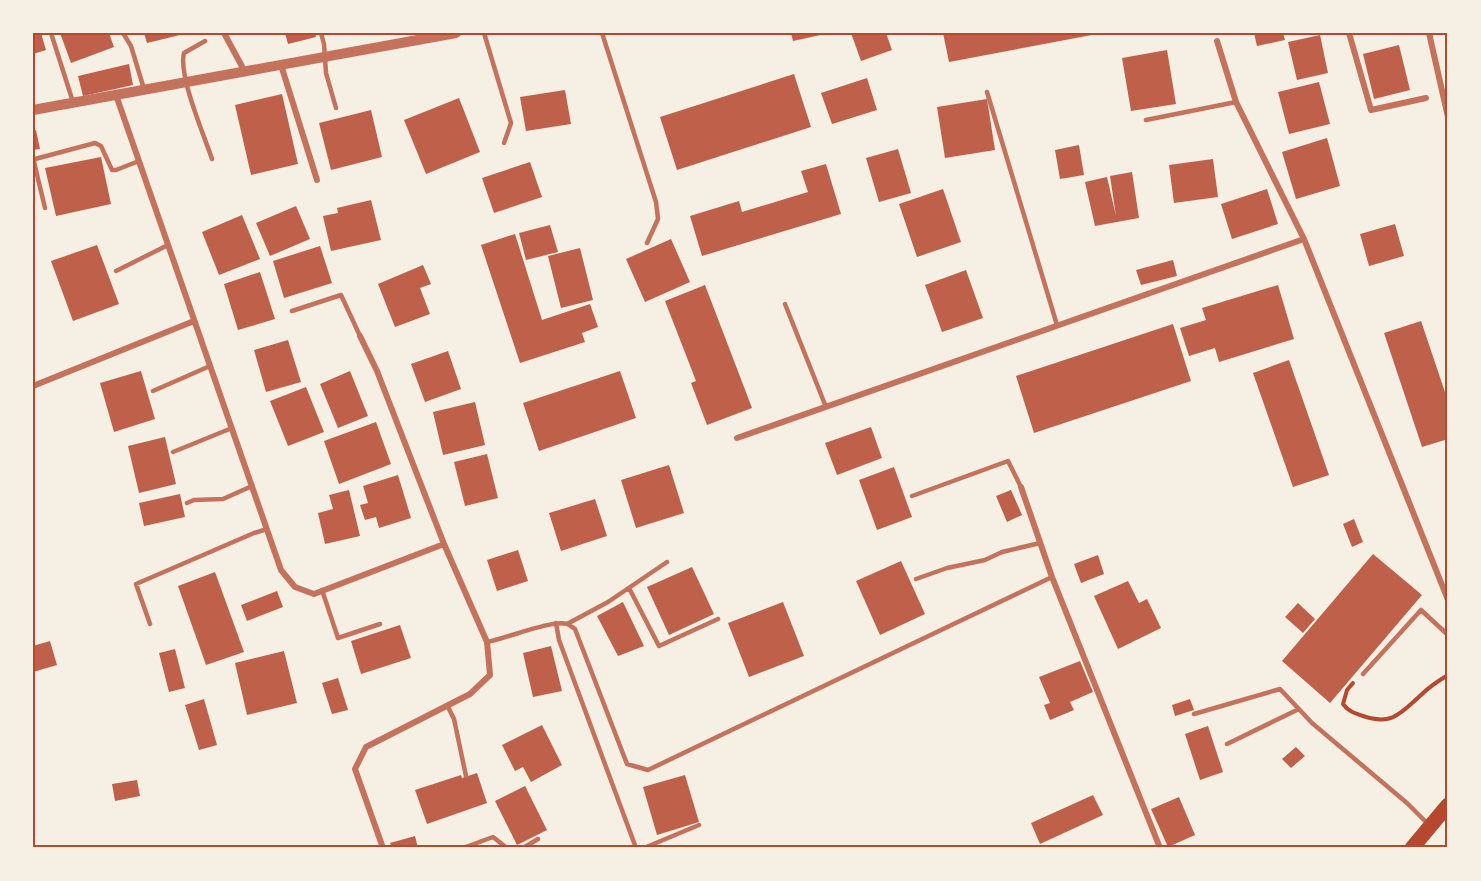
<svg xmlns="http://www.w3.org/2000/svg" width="1481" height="881" viewBox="0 0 1481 881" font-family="Arial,sans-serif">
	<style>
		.building { fill: #bf614a }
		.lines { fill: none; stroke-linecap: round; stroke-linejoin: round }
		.path { stroke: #b5482f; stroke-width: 4 }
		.service { stroke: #c5725c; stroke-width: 4.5 }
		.minor { stroke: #c5725c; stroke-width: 6 }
		.tertiary { stroke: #c5725c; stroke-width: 10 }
		.primary { stroke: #b5482f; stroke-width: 15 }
		.neatline { fill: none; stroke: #b5482f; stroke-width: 2 }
	</style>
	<rect width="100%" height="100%" fill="#f6efe4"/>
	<path class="building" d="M33,33H41L46,50L33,54Z
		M60,33H109L114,47L71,63Z
		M144,33H184V34L147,43Z
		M285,33H315L316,37L288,44Z
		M791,33H825V34L793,41Z
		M851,33H886L892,50L861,61Z
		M943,33H1097V34L949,62Z
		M1254,33H1283L1285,40L1257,46Z
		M1320,35L1328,73L1297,80L1288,42Z
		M1399,45L1410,90L1374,99L1363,54Z
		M1167,50L1176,104L1131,111L1122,58Z
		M129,64L133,85L83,96L78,76Z
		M794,74L811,127L677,170L660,117Z
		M867,78L877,110L832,124L821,93Z
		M1319,82L1330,124L1289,134L1278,92Z
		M565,90L571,124L526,131L520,97Z
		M282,94L298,164L251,175L235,105Z
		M459,98L480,152L426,174L404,120Z
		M987,99L995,150L945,158L937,107Z
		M371,110L382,157L331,170L319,123Z
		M36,130L40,149L33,150V131Z
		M1327,138L1340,186L1296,199L1282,152Z
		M1079,145L1084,175L1060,179L1055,150Z
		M898,149L911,193L879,202L866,158Z
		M101,157L111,204L56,216L45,168Z
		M1213,159L1218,197L1174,203L1169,165Z
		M530,162L542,197L494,213L482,178Z
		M826,164L841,214L702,256L690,216L739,201L742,212L808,192L801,171Z
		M1132,172L1139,218L1095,226L1085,182L1107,177L1116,216L1110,176Z
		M943,189L961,242L917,257L899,204Z
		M1267,189L1278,224L1232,239L1221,204Z
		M371,200L381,240L331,251L323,216L338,213L337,208Z
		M296,206L310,239L270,256L256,223Z
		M242,215L260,259L219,275L202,232Z
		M1395,224L1404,256L1369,266L1360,234Z
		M550,225L558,252L526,260L519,233Z
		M515,234L542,320L590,304L598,327L582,333L585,342L520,363L481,245Z
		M671,239L690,282L645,302L626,259Z
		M97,245L119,304L73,321L51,261Z
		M320,246L332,283L284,298L273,261Z
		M580,248L593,300L561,308L548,256Z
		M1173,260L1177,276L1141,285L1136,270Z
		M423,265L431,284L420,288L430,314L395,327L378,284Z
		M966,270L983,318L942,332L925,285Z
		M260,272L275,319L238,330L224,284Z
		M705,285L752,408L707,425L691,383L696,381L665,301Z
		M1278,285L1294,339L1219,362L1215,348L1189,356L1180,328L1206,320L1202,308Z
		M1421,321L1448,401V439L1422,447L1384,333Z
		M1173,324L1191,381L1034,433L1016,376Z
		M288,340L301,382L266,392L254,350Z
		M448,351L461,389L425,402L411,364Z
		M1289,360L1329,475L1293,487L1253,373Z
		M141,371L155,419L114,432L100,383Z
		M350,371L368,416L338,428L320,384Z
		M620,371L636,418L539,451L523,403Z
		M306,387L324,432L288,446L270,401Z
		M475,402L485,445L443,455L433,412Z
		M376,422L391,464L339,484L324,441Z
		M871,427L882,458L837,475L825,443Z
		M165,437L176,484L139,493L128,446Z
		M487,454L498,498L465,506L454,462Z
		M669,465L684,513L636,528L621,480Z
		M894,467L912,517L877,530L859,480Z
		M398,475L411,518L379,528L376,517L365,520L360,505L368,503L363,486Z
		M349,490L360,536L325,544L318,513L333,509L329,495Z
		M1011,490L1022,515L1007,522L996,496Z
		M180,494L185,517L144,526L139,503Z
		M595,499L607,536L561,551L549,513Z
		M1354,519L1363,542L1352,547L1343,524Z
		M518,550L528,581L497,591L487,560Z
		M1373,554L1422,595L1330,703L1282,661Z
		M1098,555L1104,574L1081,583L1074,564Z
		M901,561L925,614L880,635L856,581Z
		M692,567L714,614L669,635L647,587Z
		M215,572L244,652L206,665L178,586Z
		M1128,581L1139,603L1147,599L1161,628L1118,649L1094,596Z
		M277,591L283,607L247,621L241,605Z
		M623,602L644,646L618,656L597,616Z
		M783,602L804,656L749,677L728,623Z
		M1298,603L1315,619L1303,633L1285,617Z
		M400,625L411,658L361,674L351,641Z
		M50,641L57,665L33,672V646Z
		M551,646L562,691L533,697L523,653Z
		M175,649L185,688L169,692L159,653Z
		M284,651L297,703L247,715L235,663Z
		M1080,661L1093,692L1070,702L1074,710L1050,720L1044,705L1050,703L1039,677Z
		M338,678L348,710L332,714L322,683Z
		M204,699L217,745L199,750L185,705Z
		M1190,699L1194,710L1175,716L1172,705Z
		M542,725L562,765L531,782L523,767L515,771L502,745Z
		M1208,726L1223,772L1200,780L1185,734Z
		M1296,747L1305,756L1291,768L1282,759Z
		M477,773L487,803L427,824L415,790L461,775L462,778Z
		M685,775L699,822L657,835L643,787Z
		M137,780L140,796L115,801L112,784Z
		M525,786L547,830L517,845L495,801Z
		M1093,795L1103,815L1040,844L1031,823Z
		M1179,797L1195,835L1168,847L1151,809Z
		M415,836L418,848H392L390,843Z"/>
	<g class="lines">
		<path class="path" d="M1353,683L1347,690L1343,704C1348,711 1354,713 1363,716C1392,726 1401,713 1421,695C1429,687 1438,681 1448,675"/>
		<path class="service" d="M51,33L73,102
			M123,33L131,46L144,89
			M321,33L324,44L326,73L336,108
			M484,33L511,123L504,143
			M602,33L656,202L658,219L647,243
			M205,41L184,53C178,75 204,135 212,159
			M987,92L1057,325
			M1146,120L1236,102
			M45,208L34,162L35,159L95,143L101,146L112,170H116L139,161
			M116,271L168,245
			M785,304L826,407
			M292,311L341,295L360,336
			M153,391L210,366
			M173,452L232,428
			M912,496L1008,461L1021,487
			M187,503L194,500L223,499L252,486
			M916,579L947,568L985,560L1002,552L1040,543
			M629,588L659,646L718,619
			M322,590L338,638L380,624
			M556,623L559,640L636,848
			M150,624L136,584L254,533L267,529
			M567,624L608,602L667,562
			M487,642C505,639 553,619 567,624C570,625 573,628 575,629L627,764L648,770L1052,577
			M1363,674L1421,610L1448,635
			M447,705L454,719L466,776
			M1194,714L1280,689L1312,723L1407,803L1429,825
			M1227,744L1299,709
			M463,848L493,837L507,848
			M523,848L538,839
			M644,848L699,825"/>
		<path class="minor" d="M224,33L245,72
			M1349,33L1371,110L1426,98
			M1429,33L1448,117
			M1217,41L1236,102L1304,239L1448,600
			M281,65L317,180
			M116,95L281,570L295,587L314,594L444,544L377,371L360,336
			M33,386L194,321
			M737,438L1304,239
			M1021,487L1052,577L1160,848
			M383,848L355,769L366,747L470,694L490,675L487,642L444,544"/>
		<path class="tertiary" d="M33,110L456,33"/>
		<path class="primary" d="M1412,848L1448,805"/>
	</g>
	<rect width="1481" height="881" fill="none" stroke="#f6efe4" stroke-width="69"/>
	<rect x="34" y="34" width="1412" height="812" class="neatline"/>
</svg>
